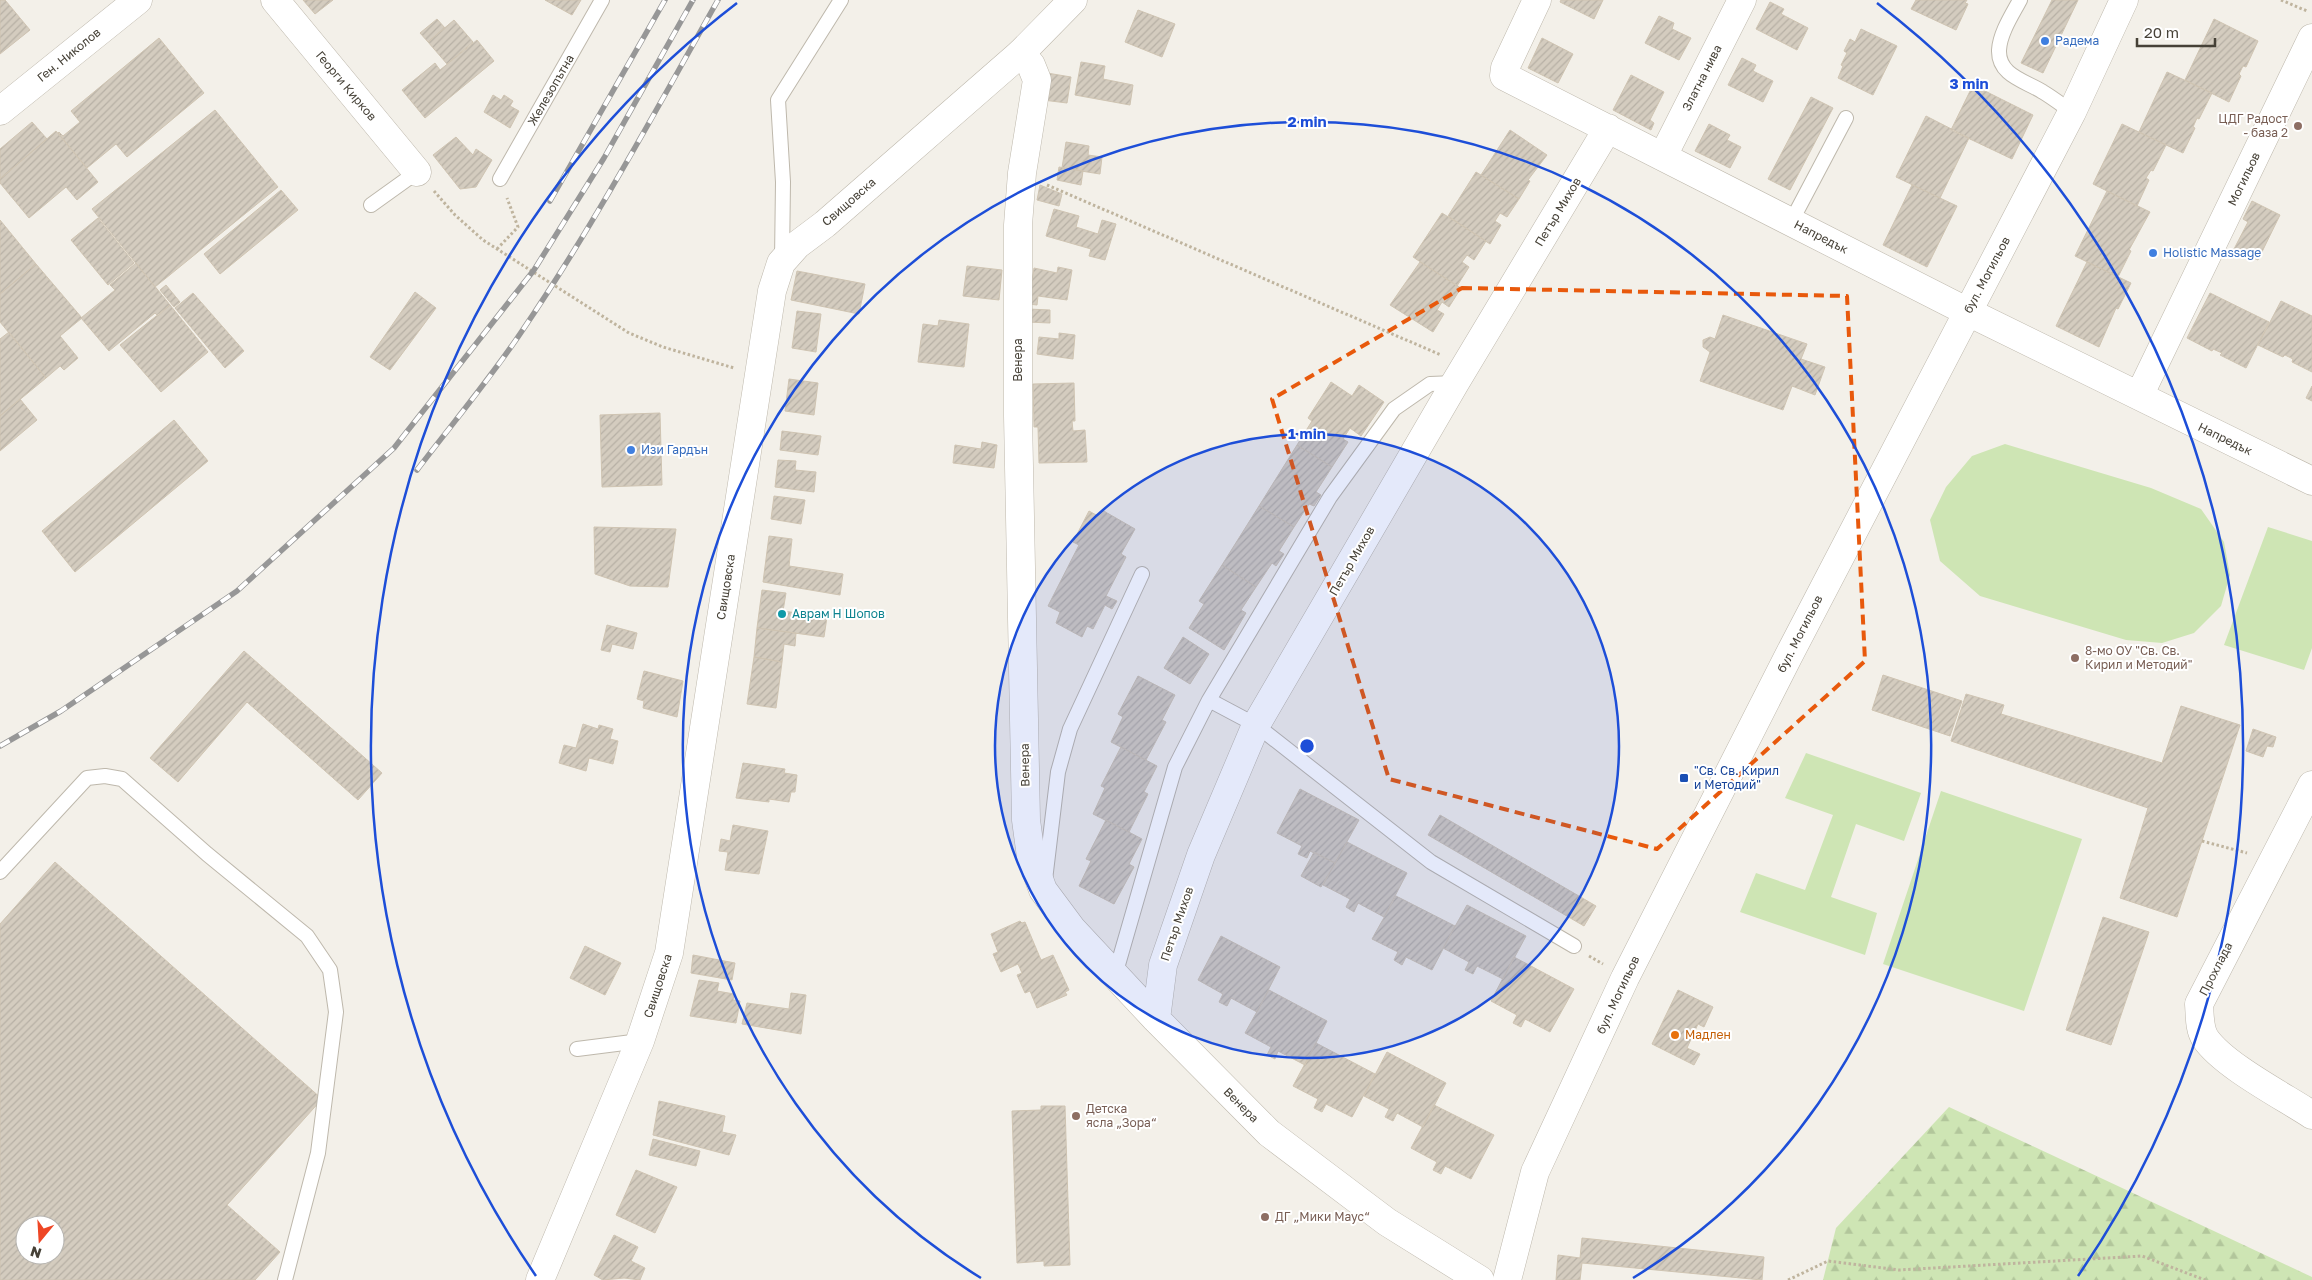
<svg xmlns="http://www.w3.org/2000/svg" width="2312" height="1280" viewBox="0 0 2312 1280" font-family="'Golos Text',sans-serif">
	<style>
		.forest { fill: url(#forest-firs) }
		.park { fill: #cee5b4 }
		.building { fill: url(#building-hatch); stroke: #cfc4b2; fill-rule: evenodd }
		.lines { fill: none; stroke-linecap: round; stroke-linejoin: round }
		.service-casing { stroke: #beb8ac; stroke-width: 16 }
		.minor-casing { stroke: #beb8ac; stroke-width: 29 }
		.tertiary-casing { stroke: #beb8ac; stroke-width: 29 }
		.path { stroke: #bfb49e; stroke-width: 3; stroke-dasharray: 2.5 2.5; stroke-linecap: butt }
		.service { stroke: #fff; stroke-width: 14 }
		.minor { stroke: #fff; stroke-width: 28 }
		.tertiary { stroke: #fff; stroke-width: 28 }
		.rail-casing { stroke: #979797; stroke-width: 5.5 }
		.rail { stroke: #fff; stroke-width: 4; stroke-dasharray: 11; stroke-linecap: butt }
		.marked { fill: none; stroke: #e8590c; stroke-width: 4; stroke-dasharray: 10 6; stroke-linejoin: round }
		.ring { fill: none; stroke: #1d4ed8; stroke-width: 2.5 }
		.shop-dot { fill: #3f7fe0; stroke: #fff; stroke-width: 2 }
		.education-dot { fill: #8d6e63; stroke: #fff; stroke-width: 2 }
		.culture-dot { fill: #0f9aa8; stroke: #fff; stroke-width: 2 }
		.transit-dot { fill: #1a4fb4; stroke: #fff; stroke-width: 2 }
		.food-dot { fill: #e8710a; stroke: #fff; stroke-width: 2 }
		.labels { text-anchor: middle; stroke-width: 4; stroke-linejoin: round; paint-order: stroke }
		.shop-label { font-size: 12px; fill: #366cbe; stroke: #fff; text-anchor: start }
		.street-label { font-size: 12px; fill: #464137; stroke: #fff }
		.education-label { font-size: 12px; fill: #785e54; stroke: #fff; text-anchor: start }
		.culture-label { font-size: 12px; fill: #0d838f; stroke: #fff; text-anchor: start }
		.transit-label { font-size: 12px; fill: #164399; stroke: #fff; text-anchor: start }
		.food-label { font-size: 12px; fill: #c56008; stroke: #fff; text-anchor: start }
		.centre { fill: #1d4ed8; stroke: #fff; stroke-width: 2.5 }
		.ring-label { font-size: 15px; text-anchor: middle; font-weight: bold; fill: #1d4ed8; stroke: #fff; stroke-width: 4; stroke-linejoin: round; paint-order: stroke }
	</style>
	<defs>
		<pattern id="forest-firs" width="22" height="20" patternUnits="userSpaceOnUse" patternTransform="scale(1.25)"><rect width="22" height="20" fill="#cee5b4"/><path d="M5 1l3.5 6h-7zM16 11l3.5 6h-7z" fill="#b2c69b"/></pattern>
		<pattern id="building-hatch" width="6" height="6" patternUnits="userSpaceOnUse" patternTransform="scale(1.25)"><rect width="6" height="6" fill="#d4ccbf"/><path d="M-1 1l2-2M0 6l6-6M5 7l2-2" fill="none" stroke="#b7b0a5"/></pattern>
	</defs>
	<rect width="100%" height="100%" fill="#f3f0e9"/>
	<path class="forest" d="M1949,1107L2312,1277V1280H1823L1836,1228Z"/>
	<path class="park" d="M2005,444L2151,488L2201,509L2224,542L2230,575L2221,606L2194,633L2162,643L2126,640L1980,596L1940,561L1930,520L1946,487L1972,456Z
		M2268,527L2312,541V648L2304,670L2224,645Z
		M1806,753L1921,793L1904,841L1856,824L1831,897L1877,913L1865,955L1740,912L1756,873L1805,890L1833,815L1785,798Z
		M1941,791L2082,839L2024,1011L1883,964Z"/>
	<path class="building" d="M0,0H5L30,30L0,54Z
		M303,0H333L315,14Z
		M545,0H581L572,15Z
		M1561,0H1603L1594,19L1560,2Z
		M1916,0H1967L1965,3L1968,4L1956,30L1911,9Z
		M2052,0H2078L2043,73L2021,63Z
		M1770,2L1784,9L1781,14L1808,28L1797,50L1756,29Z
		M1138,10L1175,24L1162,57L1125,42Z
		M1659,16L1674,23L1672,29L1691,38L1679,60L1645,43Z
		M437,19L445,28L428,42L420,33Z
		M2214,19L2258,41L2246,67L2243,66L2239,74L2241,76L2229,102L2185,80Z
		M454,20L473,42L447,64L428,42Z
		M1861,29L1897,46L1873,95L1838,78L1843,66L1841,65L1847,53L1844,51L1850,39L1855,42Z
		M159,38L204,93L127,157L116,144L87,168L58,133L59,132L63,136L80,122L71,111Z
		M1542,38L1573,54L1558,83L1528,68Z
		M477,40L494,61L425,118L402,90L435,63L440,70Z
		M1742,58L1756,65L1753,71L1773,81L1763,102L1728,85Z
		M1081,62L1105,66L1103,79L1133,85L1130,105L1075,95Z
		M2167,72L2212,93L2199,119L2197,118L2193,127L2195,128L2183,153L2139,132Z
		M1047,73L1071,77L1067,103L1043,100Z
		M1631,75L1664,92L1650,120L1654,123L1651,130L1613,110Z
		M1973,85L2033,115L2012,159L1951,130Z
		M493,95L501,100L504,95L513,101L510,106L519,111L510,128L484,112Z
		M1811,97L1833,108L1790,190L1768,179Z
		M215,110L278,187L155,287L92,209Z
		M1926,116L1969,138L1940,198L1896,177Z
		M32,122L47,139L0,179V149Z
		M1709,124L1730,135L1727,140L1741,147L1730,168L1695,151Z
		M2122,124L2166,145L2153,171L2151,170L2146,178L2149,180L2137,206L2093,184Z
		M1510,130L1547,155L1528,180L1530,181L1519,199L1481,175Z
		M56,131L98,182L77,200L66,187L29,218L0,183V179Z
		M456,137L473,155L476,149L492,160L476,187L460,189L433,155Z
		M1066,142L1089,146L1088,155L1102,157L1100,174L1062,168Z
		M1059,167L1083,171L1081,185L1057,180Z
		M1476,172L1519,199L1507,217L1500,213L1495,221L1501,225L1490,244L1448,216Z
		M1040,185L1062,194L1059,206L1037,200Z
		M1912,185L1957,206L1927,267L1883,245Z
		M281,190L298,210L220,274L204,254Z
		M2107,191L2150,212L2129,250L2131,251L2118,277L2075,256Z
		M2252,201L2280,215L2258,260L2234,249L2248,222L2243,219Z
		M1054,209L1079,216L1076,227L1098,234L1102,220L1116,224L1105,260L1089,256L1091,249L1046,236Z
		M1442,213L1486,241L1474,260L1467,255L1462,262L1469,267L1457,286L1413,257Z
		M98,218L134,263L108,285L71,240Z
		M0,220L36,264L0,294Z
		M1420,262L1461,288L1449,307L1442,302L1437,310L1444,314L1433,332L1390,305Z
		M2087,262L2131,283L2118,309L2116,308L2099,347L2056,326Z
		M136,263L170,305L158,316L155,313L109,351L81,318L115,290L110,285Z
		M36,264L82,318L60,336L78,358L64,370L60,366L46,378L0,322V294Z
		M967,266L1002,270L999,300L963,296Z
		M1058,267L1072,270L1067,300L1038,296L1037,305L1028,304L1034,268L1057,273Z
		M797,271L865,284L859,314L791,300Z
		M166,285L180,302L174,307L160,290Z
		M415,292L436,308L390,370L370,357Z
		M193,293L244,351L225,368L175,308Z
		M2210,293L2269,322L2246,368L2220,355L2222,353L2213,349L2212,351L2187,338Z
		M2281,301L2312,316V372L2292,362L2293,359L2285,355L2283,357L2258,345Z
		M170,305L208,352L161,392L120,345Z
		M1028,309L1050,310V323L1027,322Z
		M797,311L821,314L816,352L792,348Z
		M1723,315L1807,344L1801,359L1825,367L1815,395L1792,386L1783,410L1700,381L1710,352L1703,347V340L1710,337L1715,339Z
		M939,320L969,324L964,367L918,362L923,324L938,326Z
		M9,332L46,378L0,416V339Z
		M1059,333L1075,335L1073,359L1037,354L1039,337L1059,339Z
		M789,379L818,383L814,415L785,411Z
		M1331,382L1352,396L1359,385L1384,402L1361,436L1350,428L1343,439L1348,442L1332,467L1297,445L1312,421L1308,418Z
		M1074,383L1075,421H1072L1073,431L1085,430L1087,462L1039,463L1038,427H1034L1033,384Z
		M2312,386V401L2306,398Z
		M20,399L37,420L0,451V416Z
		M660,413L662,485L602,487L600,415Z
		M174,420L208,461L75,572L42,531Z
		M782,431L821,436L818,455L780,450Z
		M982,442L997,445L994,468L953,463L955,445L981,449Z
		M1297,445L1332,467L1316,492L1321,495L1314,506L1309,504L1294,527L1259,506Z
		M778,460L796,461L795,470L816,472L814,492L775,487Z
		M774,496L805,500L801,524L771,519Z
		M1259,506L1294,527L1279,551L1284,554L1276,566L1272,563L1256,587L1222,565Z
		M1102,510L1135,529L1121,554L1126,557L1106,596L1117,601L1112,609L1105,605L1093,629L1087,626L1082,637L1056,623L1060,612L1048,606L1079,545L1073,542L1089,511L1098,516Z
		M594,527L676,529L668,587L630,586L595,574Z
		M769,536L792,539L789,566L843,574L840,595L763,582Z
		M1222,565L1256,587L1241,610L1246,613L1224,650L1189,628L1204,604L1199,601Z
		M762,590L786,593L783,611L827,617L824,637L757,628Z
		M607,625L637,633L633,649L612,644L610,652L601,650Z
		M757,628L796,633L795,646L784,644L782,662L754,657Z
		M1183,637L1209,654L1190,684L1164,668Z
		M244,651L382,773L358,800L247,702L178,782L150,758Z
		M754,657L782,662L776,708L747,704Z
		M644,671L683,681L677,717L643,708L644,701L637,699Z
		M1883,675L1962,701L1950,736L1872,710Z
		M1138,676L1175,695L1162,720L1166,722L1146,760L1111,742L1123,717L1118,714Z
		M1966,694L2004,705L2001,714L2162,763L2181,706L2240,725L2177,917L2120,898L2148,808L1951,741Z
		M583,724L598,729L599,725L613,729L610,739L618,741L613,764L589,758L586,771L559,763L564,745L576,748Z
		M2253,729L2276,737L2273,747L2267,746L2263,757L2246,751Z
		M1121,747L1157,766L1144,792L1148,794L1129,832L1093,814L1105,788L1101,786Z
		M743,763L785,769L784,773L797,775L795,792H791L789,802L769,799V802L736,798Z
		M1300,789L1359,820L1335,863L1310,851L1307,858L1298,854L1302,846L1277,833Z
		M1440,815L1596,906L1584,926L1428,835Z
		M1106,820L1142,839L1129,864L1134,867L1114,904L1079,886L1091,861L1086,859Z
		M733,825L768,831L759,874L725,870L728,852L719,851L721,839L730,841Z
		M1347,842L1407,873L1384,917L1358,903L1354,912L1346,907L1350,899L1323,885Z
		M1314,852L1335,863L1321,887L1301,876Z
		M55,862L322,1099L227,1205L280,1252L255,1280H0V924ZM25,1225H55V1255H25Z
		M1396,896L1455,926L1432,970L1406,957L1402,965L1394,960L1398,952L1372,939Z
		M1467,905L1526,936L1503,979L1477,966L1473,974L1465,970L1469,962L1443,948Z
		M2103,917L2149,932L2111,1045L2066,1030Z
		M1020,921L1022,923L1025,922L1041,960L1053,955L1069,990L1065,992L1067,995L1037,1008L1030,991L1025,993L1017,975L1022,973L1018,964L1001,972L993,954L998,952L991,934Z
		M1221,936L1280,967L1257,1012L1231,998L1227,1006L1219,1002L1223,994L1198,980Z
		M585,946L621,963L605,995L570,978Z
		M693,955L735,963L732,980L691,973Z
		M1514,957L1574,989L1550,1032L1525,1019L1521,1027L1513,1023L1517,1015L1491,1001Z
		M699,980L719,983L717,991L734,994L733,1000L740,1001L736,1023L690,1016Z
		M1269,990L1327,1021L1305,1065L1278,1051L1275,1059L1267,1055L1271,1047L1245,1033Z
		M1678,990L1713,1007L1704,1027L1698,1024L1687,1048L1700,1054L1694,1065L1652,1044Z
		M791,993L806,995L801,1034L742,1024L747,1003L789,1009Z
		M1316,1043L1375,1074L1352,1117L1326,1104L1322,1112L1314,1108L1318,1099L1293,1086Z
		M1387,1052L1446,1083L1423,1127L1397,1113L1393,1121L1385,1117L1389,1109L1364,1096Z
		M659,1101L725,1116L722,1132L736,1135L729,1155L653,1135Z
		M1434,1105L1494,1135L1471,1179L1445,1166L1441,1174L1433,1170L1437,1162L1411,1148Z
		M1041,1106H1065L1070,1265L1044,1266V1261L1017,1263L1012,1111L1041,1110Z
		M653,1139L700,1151L696,1166L649,1155Z
		M636,1170L677,1187L655,1233L616,1215Z
		M614,1235L638,1247L631,1261L645,1268L640,1280L624,1278L603,1280L594,1275Z
		M1582,1238L1764,1257L1762,1280L1582,1263L1580,1280H1556L1558,1255L1580,1258Z"/>
	<g class="lines">
		<g class="service-casing">
			<path id="service" d="M2020,0C2012,15 2000,33 1999,50C1998,76 2026,81 2043,92C2053,98 2062,105 2072,112
				M500,179L602,0
				M371,205L417,172
				M1791,222L1846,118
				M782,260L783,182L778,100L841,0
				M1209,700L1256,725L1431,862L1574,946
				M0,872L87,778L105,776L122,779L207,854L307,936L330,970L336,1012L318,1153L285,1280
				M1045,880L1058,772L1070,729L1142,574
				M1115,975L1175,767L1209,700L1330,497L1394,409L1430,384L1455,383
				M577,1049L640,1041"/>
		</g>
		<g class="minor-casing">
			<path id="minor" d="M275,0L417,172
				M1537,0L1505,68L1504,76L1968,312L2312,481
				M1021,53L1031,65L1037,80L1022,173L1018,225V416L1026,820L1031,857L1043,890L1072,929L1156,1019L1269,1133L1387,1222L1480,1280
				M0,111L138,0
				M1663,156L1742,0
				M2139,396L2312,38
				M2312,785L2199,1004C2200,1016 2199,1028 2205,1038C2223,1065 2283,1096 2312,1115
				M1156,1019L1163,965L1201,855L1256,725L1455,383L1608,128"/>
		</g>
		<g class="tertiary-casing">
			<path id="tertiary" d="M540,1280L640,1041L669,953L772,291L781,263L797,245L825,224L1021,53L1073,0
				M1507,1280L1535,1172L1625,978L1788,657L2072,112L2124,0"/>
		</g>
		<path class="path" d="M2281,0L2307,11
			M1047,185L1441,355
			M434,191L455,215L483,240L629,333L663,347L734,368
			M497,249L518,227L507,198
			M2202,841L2247,853
			M1589,956L1603,964
			M1788,1280L1828,1261L1899,1270L2142,1256L2205,1280"/>
		<use href="#service" class="service"/>
		<use href="#minor" class="minor"/>
		<use href="#tertiary" class="tertiary"/>
		<g class="rail-casing">
			<path id="rail" d="M550,201L665,0
				M417,470C452,424 490,379 522,331C594,225 655,112 718,0
				M0,746L61,711L237,591L394,448L534,270L604,158L693,0"/>
		</g>
		<use href="#rail" class="rail"/>
	</g>
	<path class="marked" d="M1462,288L1847,296L1865,661L1657,849L1389,779L1272,399Z"/>
	<circle cx="1307" cy="746" r="312" fill="#1d4ed8" fill-opacity=".12"/>
	<g class="ring">
		<circle cx="1307" cy="746" r="312"/>
		<path d="M981 1278A624 624 0 1 1 1633 1278"/>
		<path d="M536 1276A936 936 0 0 1 737 3M1877 3A936 936 0 0 1 2078 1276"/>
	</g>
	<g class="shop-dot">
		<circle cx="2045" cy="41" r="5"/>
		<circle cx="2153" cy="253" r="5"/>
		<circle cx="631" cy="450" r="5"/>
	</g>
	<g class="education-dot">
		<circle cx="2298" cy="126" r="5"/>
		<circle cx="2075" cy="658" r="5"/>
		<circle cx="1076" cy="1116" r="5"/>
		<circle cx="1265" cy="1217" r="5"/>
	</g>
	<circle class="culture-dot" cx="782" cy="614" r="5"/>
	<rect class="transit-dot" x="1679" y="773" width="10" height="10" rx="2.5"/>
	<circle class="food-dot" cx="1675" cy="1035" r="5"/>
	<g class="labels">
		<g class="shop-label">
			<text x="2055" y="45">Радема</text>
			<text x="2163" y="257">Holistic Massage</text>
			<text x="641" y="454">Изи Гардън</text>
		</g>
		<g class="street-label">
			<text transform="translate(69 55) rotate(-39)" y="4">Ген. Николов</text>
			<text transform="translate(1702 78) rotate(-63)" y="4">Златна нива</text>
			<text transform="translate(346 86) rotate(50)" y="4">Георги Кирков</text>
			<text transform="translate(551 90) rotate(-60)" y="4">Железопътна</text>
			<text transform="translate(2244 179) rotate(-64)" y="4">Могильов</text>
			<text transform="translate(849 202) rotate(-41)" y="4">Свищовска</text>
			<text transform="translate(1558 212) rotate(-59)" y="4">Петър Михов</text>
			<text transform="translate(1821 237) rotate(27)" y="4">Напредък</text>
			<text transform="translate(1987 275) rotate(-62)" y="4">бул. Могильов</text>
			<text transform="translate(1018 360) rotate(-90)" y="4">Венера</text>
			<text transform="translate(2225 439) rotate(26)" y="4">Напредък</text>
			<text transform="translate(1352 561) rotate(-60)" y="4">Петър Михов</text>
			<text transform="translate(726 587) rotate(-81)" y="4">Свищовска</text>
			<text transform="translate(1800 634) rotate(-63)" y="4">бул. Могильов</text>
			<text transform="translate(1025 765) rotate(-91)" y="4">Венера</text>
			<text transform="translate(1177 924) rotate(-71)" y="4">Петър Михов</text>
			<text transform="translate(2216 969) rotate(-63)" y="4">Прохлада</text>
			<text transform="translate(658 986) rotate(-72)" y="4">Свищовска</text>
			<text transform="translate(1618 995) rotate(-65)" y="4">бул. Могильов</text>
			<text transform="translate(1241 1105) rotate(45)" y="4">Венера</text>
		</g>
		<g class="education-label">
			<text x="2288" y="123" text-anchor="end">ЦДГ Радост<tspan x="2288" dy="14">- база 2</tspan></text>
			<text x="2085" y="655">8-мо ОУ "Св. Св.<tspan x="2085" dy="14">Кирил и Методий"</tspan></text>
			<text x="1086" y="1113">Детска<tspan x="1086" dy="14">ясла „Зора“</tspan></text>
			<text x="1275" y="1221">ДГ „Мики Маус“</text>
		</g>
		<g class="culture-label">
			<text x="792" y="618">Аврам Н Шопов</text>
		</g>
		<g class="transit-label">
			<text x="1694" y="775">"Св. Св. Кирил<tspan x="1694" dy="14">и Методий"</tspan></text>
		</g>
		<g class="food-label">
			<text x="1685" y="1039">Мадлен</text>
		</g>
	</g>
	<circle cx="1307" cy="746" r="8" class="centre"/>
	<g class="ring-label">
		<text x="1969" y="89">3 min</text>
		<text x="1307" y="127">2 min</text>
		<text x="1307" y="439">1 min</text>
	</g>
	<g transform="translate(40 1240) rotate(198)"><circle r="24" fill="#ffffff" stroke="#b5b3af"/>
	<path d="M0-4L9 19L0 12L-9 19Z" fill="#ee4625"/>
	<text y="-8" font-size="14" font-weight="bold" text-anchor="middle" fill="#464137">N</text>
	</g>
	<path d="M2137 38v8h78v-8" fill="none" stroke="#464137" stroke-width="2.5"/>
	<text x="2144" y="38" font-size="15" fill="#464137" stroke="#ffffff" stroke-width="4" paint-order="stroke">20 m</text>
</svg>
